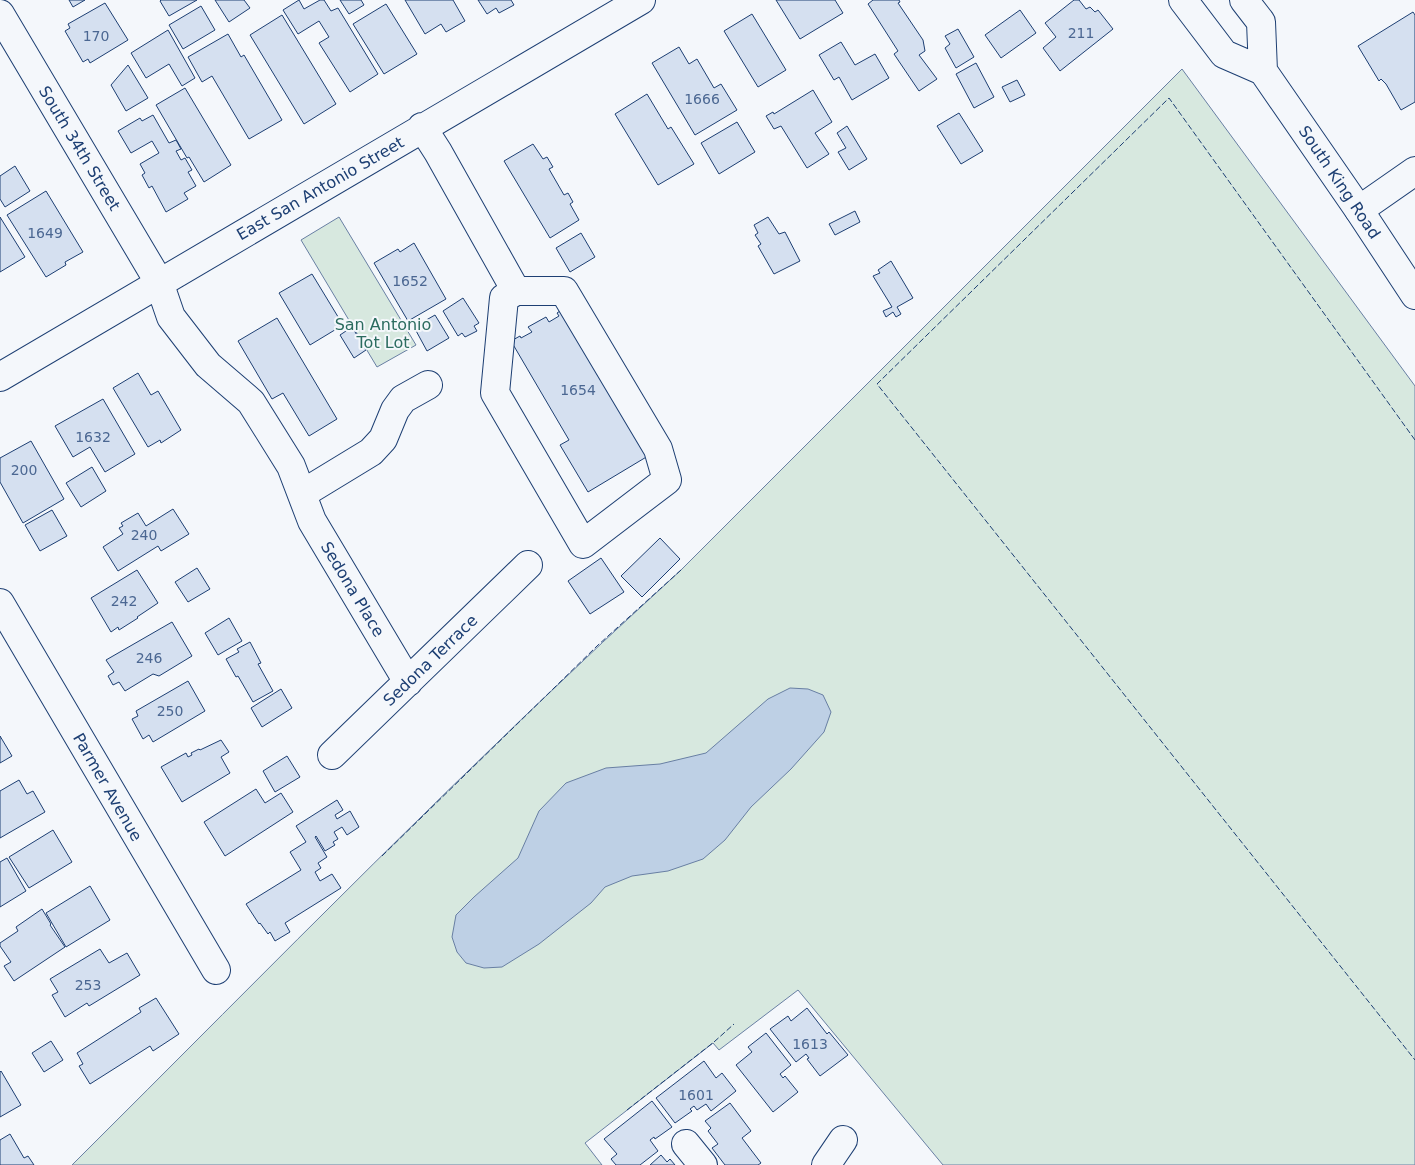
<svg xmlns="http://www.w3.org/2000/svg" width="1415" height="1165" viewBox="0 0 1415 1165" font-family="'DejaVu Sans',sans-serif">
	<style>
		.green { fill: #d7e8df; stroke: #687fa3 }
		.water { fill: #bed0e5; stroke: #687fa3 }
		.building { fill: #d5e0f0; stroke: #1d3f73 }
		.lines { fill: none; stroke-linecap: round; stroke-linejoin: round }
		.minor-casing { stroke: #1d3f73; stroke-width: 30 }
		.major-casing { stroke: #1d3f73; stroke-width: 30 }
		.minor { stroke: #f4f7fb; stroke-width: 28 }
		.major { stroke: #f4f7fb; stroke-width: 28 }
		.fence { stroke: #1d3f73; stroke-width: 1; stroke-dasharray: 6 2.5; stroke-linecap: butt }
		.labels { text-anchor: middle; stroke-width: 4; stroke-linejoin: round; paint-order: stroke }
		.number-label { font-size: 14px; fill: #4b6792 }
		.street-label { font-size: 16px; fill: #1d3f73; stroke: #f4f7fb }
		.park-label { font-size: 16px; fill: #2c6c60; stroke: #f4f7fb }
	</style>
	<rect width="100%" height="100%" fill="#f4f7fb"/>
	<path class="green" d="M1182,69L1415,386V1165H943L798,990L719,1050L713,1043L585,1143L602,1165H72C273,965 471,761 681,570Z
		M339,217L416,345L377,367L301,240Z"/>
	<path class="water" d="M790,688L808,689L823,695L831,712L824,732L791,769L751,807L725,840L703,859L668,871L632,876L605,887L591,903L539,944L502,967L484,968L466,963L457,952L452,937L456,915L474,897L518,858L539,811L566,783L606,768L660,764L706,753L768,699Z"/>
	<path class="building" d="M69,0H85L73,7Z
		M161,0H197L169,16L160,1Z
		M215,0H244L250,8L229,22Z
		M299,0L304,9L320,0H324L331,11L338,8L378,74L350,92L319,43L329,37L319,21L298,34L283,10Z
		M340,0H361L364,5L349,14Z
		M405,0H453L465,21L446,32L441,24L425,34Z
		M478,0H511L514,5L499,13L496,8L487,14Z
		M776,0H835L843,13L800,39Z
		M873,0H899L900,2L898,3L923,40L925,51L919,55L937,79L919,91L894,54L898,51L868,4Z
		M1074,0H1079L1086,9L1090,7L1095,12L1098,10L1113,29L1060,71L1043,48L1056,37L1045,23Z
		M105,3L128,40L90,63L88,59L83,62L65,31L70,28L68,24Z
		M386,4L417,54L384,74L353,24Z
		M201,6L215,30L183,49L169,25Z
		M1020,10L1036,33L1001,58L985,35Z
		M1413,12L1415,15V102L1401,110L1386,84L1381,79L1379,81L1358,46Z
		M752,14L786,70L758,87L724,31Z
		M282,15L336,104L304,124L250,35Z
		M958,29L974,57L956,68L945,48L950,44L945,36Z
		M168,30L195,78L182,86L169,64L146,78L131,53Z
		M228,34L241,57L244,55L282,120L249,139L212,76L202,82L188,57Z
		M841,42L855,65L875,54L889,78L852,100L839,77L834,80L819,55Z
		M679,47L689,64L697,59L714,88L721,84L737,110L695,135L652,63Z
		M976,63L994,97L974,108L956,74Z
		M128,65L148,98L126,111L111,85Z
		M1017,80L1025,95L1010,102L1002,87Z
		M185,88L231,165L204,182L189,157L187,158L156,105Z
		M813,90L832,122L815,133L829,154L807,168L781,126L774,129L766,116L773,112L774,114Z
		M647,94L668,129L671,127L694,164L658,185L615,114Z
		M959,113L983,151L961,164L937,126Z
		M153,115L169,143L176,140L181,149L176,151L181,160L185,158L192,170L188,172L196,186L184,193L188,199L166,212L152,186L149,188L142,175L145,173L140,164L159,153L152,141L131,153L118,131L140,118L142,121Z
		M737,122L755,152L719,174L701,143Z
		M847,126L867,159L849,170L838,152L846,148L837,133Z
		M533,144L543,159L547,157L553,167L549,169L564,195L568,193L573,202L570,204L579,220L550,238L504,161Z
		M15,166L30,191L5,207L0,199V176Z
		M46,191L83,252L65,262L66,265L46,277L7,215Z
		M855,211L860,222L835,235L829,224Z
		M0,217L25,257L0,272Z
		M768,217L779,234L785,232L800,261L774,274L758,246L761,244L755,235L758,233L754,225Z
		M581,233L595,257L570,272L556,248Z
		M414,243L446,299L408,321L374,263L398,249L400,252Z
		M891,261L913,298L897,307L901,314L896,317L893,312L886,317L883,311L892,307L873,276L880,273L878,270Z
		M312,274L343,325L310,345L279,293Z
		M463,298L479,323L474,326L477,331L465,337L462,333L458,336L443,311Z
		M566,307L653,453L588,492L560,445L569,440L511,341L520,336L521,338L532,332L528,327L546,317L549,322L559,316L557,313Z
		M435,315L449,338L427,351L414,327Z
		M277,318L337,419L309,436L283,393L272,399L238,341Z
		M352,327L366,350L354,358L340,335Z
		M138,373L151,395L158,391L181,430L161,443L160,440L148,447L113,388Z
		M103,399L135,454L105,472L90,447L73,457L55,426Z
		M31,441L64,499L23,523L0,482V458Z
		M92,467L106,491L81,507L66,483Z
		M173,509L189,534L161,551L158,546L118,571L103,547L123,534L119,528L123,526L121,523L138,513L146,526Z
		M52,510L67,536L40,551L25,525Z
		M660,538L680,559L642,597L621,576Z
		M601,558L624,592L590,614L568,581Z
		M197,568L210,589L188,602L175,582Z
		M137,570L158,603L137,617L138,618L119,630L118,627L111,632L91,598Z
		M229,618L242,641L218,655L205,633Z
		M172,622L192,656L159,676L153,674L125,691L119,682L113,685L108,676L114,672L106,660Z
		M250,642L261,663L258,664L273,691L253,702L238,676L236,677L226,659L239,652L237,649Z
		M188,681L205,711L153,742L149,735L143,739L132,719L138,716L136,711Z
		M281,689L292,708L262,727L251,708Z
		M0,736L12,756L0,763Z
		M221,740L229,752L221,757L230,773L182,802L161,767L186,753L188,757L192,755L191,753L199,749L200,750Z
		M287,756L300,777L275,792L263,771Z
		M19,780L27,794L33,791L45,812L0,838V791Z
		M256,789L265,803L281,793L293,812L225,856L204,822Z
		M337,800L343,810L335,815L337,819L350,811L359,827L347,835L342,827L334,832L338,839L333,842L335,845L325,851L316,836L315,837L327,857L318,863L321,868L315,872L320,881L332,874L341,888L285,923L290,932L275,941L270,932L268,934L260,923L259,924L246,904L301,870L290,852L306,842L296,826Z
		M53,830L72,862L29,888L9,857Z
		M7,858L26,891L0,907V862Z
		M90,886L110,920L66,947L46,913Z
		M42,909L51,924L50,925L65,947L14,981L4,966L11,962L0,946V943L18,931L16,927Z
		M100,949L109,963L127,953L140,975L89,1006L87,1003L65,1017L52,995L58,992L50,979Z
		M156,998L179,1034L153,1051L150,1046L90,1084L79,1066L83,1064L77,1053L141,1012L139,1008Z
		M807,1008L827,1034L829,1032L848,1055L820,1076L807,1059L809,1058L806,1054L796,1062L770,1029L788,1016L791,1021Z
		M766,1033L791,1065L780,1074L783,1078L785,1076L798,1092L773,1112L736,1065L752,1052L748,1047Z
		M51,1041L63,1060L44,1072L32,1053Z
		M704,1061L716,1078L722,1073L736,1091L711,1111L706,1104L697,1110L694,1106L690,1109L692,1111L675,1123L656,1098Z
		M1,1071L21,1105L0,1117V1072Z
		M652,1101L672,1127L655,1139L654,1137L650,1140L658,1151L640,1165H616L611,1159L617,1154L604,1139Z
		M730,1103L751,1131L742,1138L761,1163L758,1165H725L712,1148L718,1144L708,1131L711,1128L705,1121Z
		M10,1134L24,1158L28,1156L34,1165H0V1140Z
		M661,1155L667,1162L670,1159L675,1165H650Z"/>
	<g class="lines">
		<g class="minor-casing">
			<path id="minor" d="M0,14L159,282L171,317L208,365L251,402L291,466L312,521L408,682
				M422,127L438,152L516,291
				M1359,210L1415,171
				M516,291H564L658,449L667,480L583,544L495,393L504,298Z
				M0,377L641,0
				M302,494L371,452L383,439L395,410L403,399L428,385
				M0,603L216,970
				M332,755L528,565
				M686,1144L703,1165
				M826,1165L843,1140"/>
		</g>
		<g class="major-casing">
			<path id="major" d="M1183,0L1224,54L1263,71L1359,210L1415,295
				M1244,0L1261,22L1263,71"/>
		</g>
		<use href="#minor" class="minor"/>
		<use href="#major" class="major"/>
		<path class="fence" d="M1415,440L1169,98L877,384L1415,1060
			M382,856L597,646L681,570
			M627,1110L714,1042L734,1024"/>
	</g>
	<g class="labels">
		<g class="number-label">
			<text x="1081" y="38">211</text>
			<text x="96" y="41">170</text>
			<text x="702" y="104">1666</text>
			<text x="45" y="238">1649</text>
			<text x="410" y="286">1652</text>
			<text x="578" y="395">1654</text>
			<text x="93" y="442">1632</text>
			<text x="24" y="475">200</text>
			<text x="144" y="540">240</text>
			<text x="124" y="606">242</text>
			<text x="149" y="663">246</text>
			<text x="170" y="716">250</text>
			<text x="88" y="990">253</text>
			<text x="810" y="1049">1613</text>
			<text x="696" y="1100">1601</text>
		</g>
		<g class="street-label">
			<text transform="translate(80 148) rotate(59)" y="6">South 34th Street</text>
			<text transform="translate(1340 182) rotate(56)" y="6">South King Road</text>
			<text transform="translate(320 188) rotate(-30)" y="6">East San Antonio Street</text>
			<text transform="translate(353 589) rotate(59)" y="6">Sedona Place</text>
			<text transform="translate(430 660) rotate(-44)" y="6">Sedona Terrace</text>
			<text transform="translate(108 787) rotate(60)" y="6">Parmer Avenue</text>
		</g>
		<g class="park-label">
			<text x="383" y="330">San Antonio<tspan x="383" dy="18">Tot Lot</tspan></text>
		</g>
	</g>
</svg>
